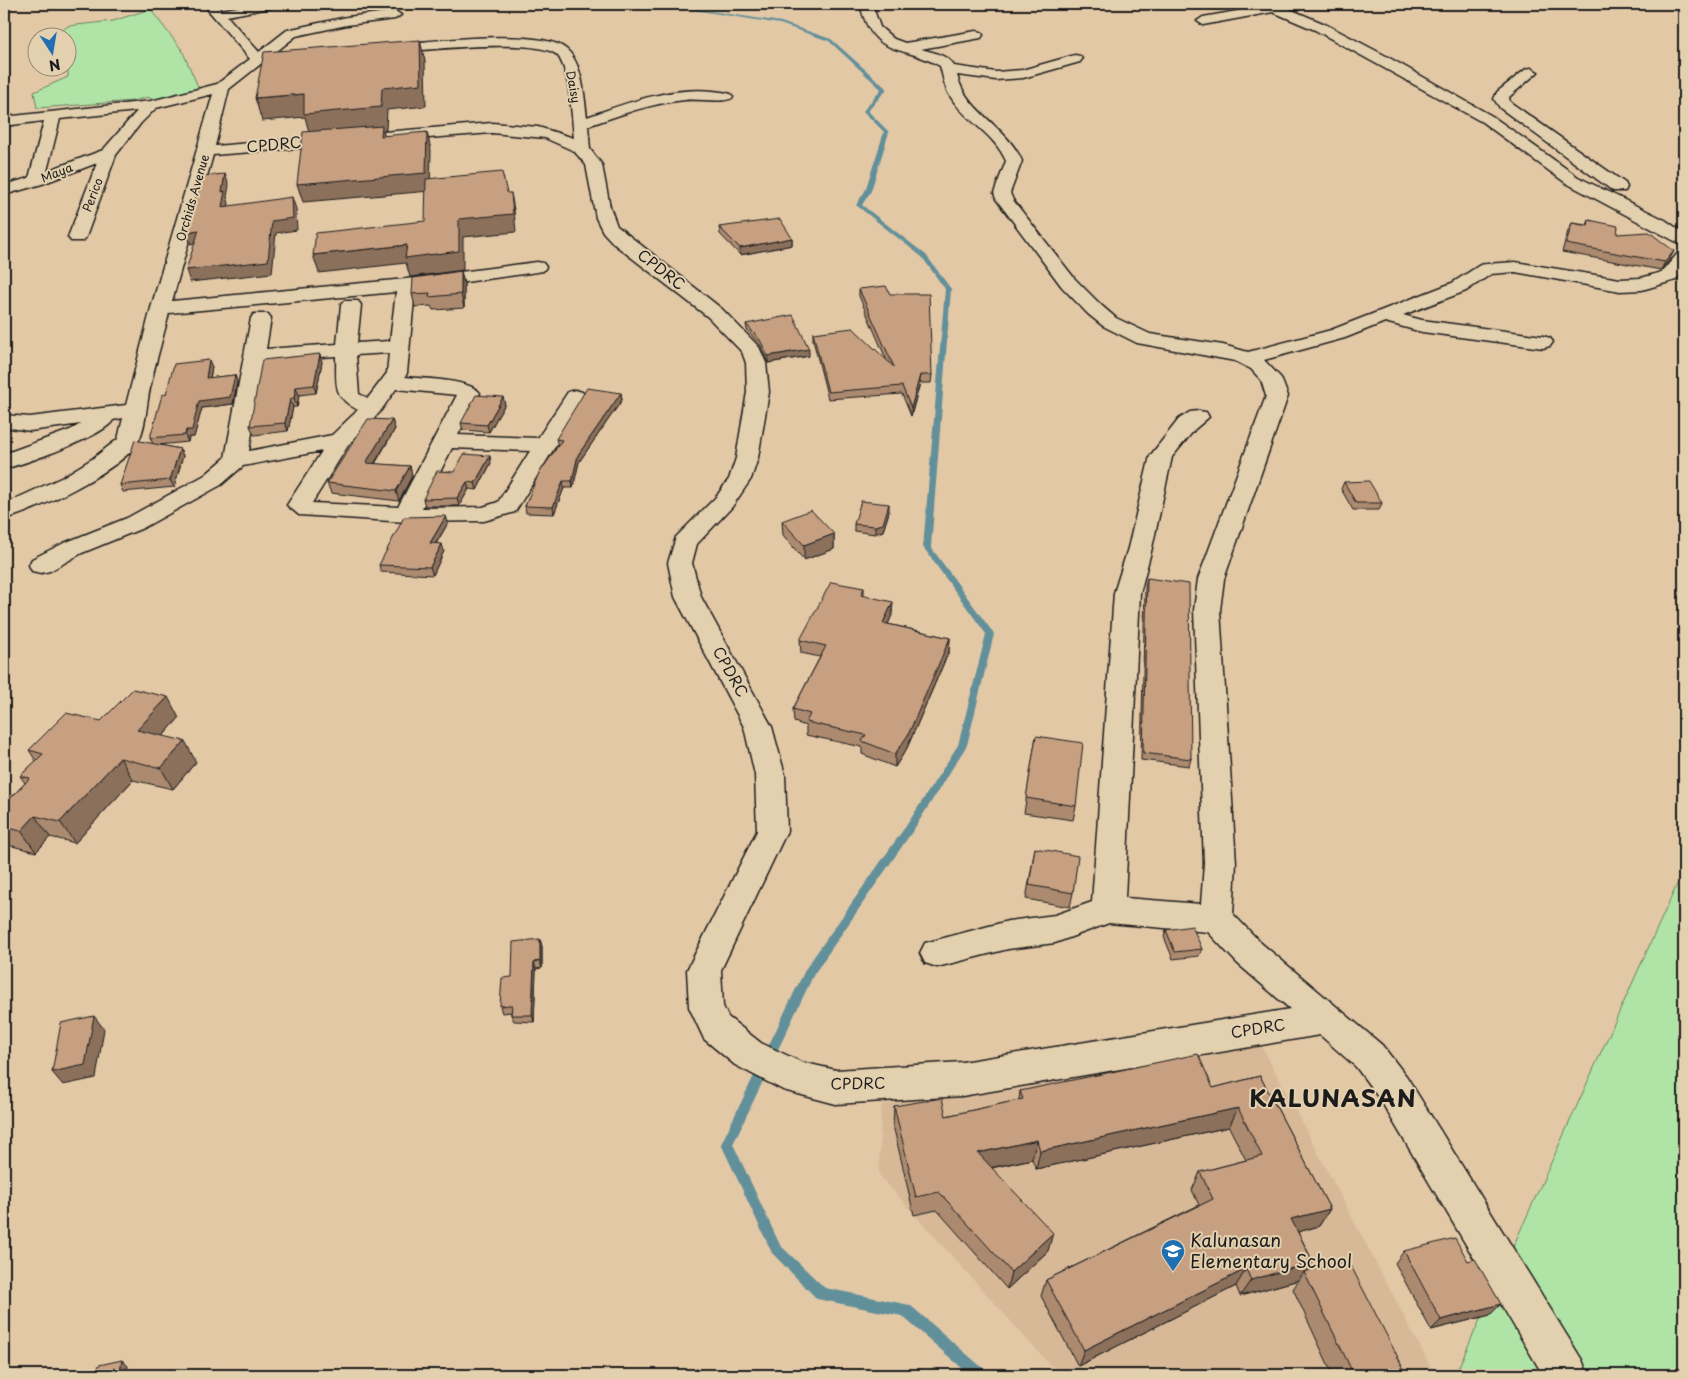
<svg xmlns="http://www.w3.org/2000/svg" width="1688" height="1379" viewBox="0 0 1688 1379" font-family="'Playpen Sans',sans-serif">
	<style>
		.built { fill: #d7b998 }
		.green { fill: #b0e4a6; stroke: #668061 }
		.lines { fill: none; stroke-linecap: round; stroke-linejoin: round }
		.stream { fill: #62909a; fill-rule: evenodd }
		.minor-casing { stroke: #1c1c1c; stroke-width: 3 }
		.minor { fill: #e3d0ae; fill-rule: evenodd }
		.wall { fill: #ab8a70; stroke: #1c1c1c }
		.shaded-wall { fill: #8b705b; stroke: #1c1c1c }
		.building { fill: #c7a082; stroke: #1c1c1c }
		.labels { text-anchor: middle; stroke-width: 4; stroke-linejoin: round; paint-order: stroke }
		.far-street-label { font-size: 12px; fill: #1c1c1c; stroke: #e3d0ae }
		.street-label { font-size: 15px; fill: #1c1c1c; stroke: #e3d0ae }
		.near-poi-label { font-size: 18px; fill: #1c1c1c; stroke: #e3d0ae; text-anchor: start }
		.near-district-label { font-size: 24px; font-weight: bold; letter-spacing: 1px; fill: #1c1c1c; stroke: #e3d0ae }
	</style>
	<rect width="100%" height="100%" fill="#e3c8a6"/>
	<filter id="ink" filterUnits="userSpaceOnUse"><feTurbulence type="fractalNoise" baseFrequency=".02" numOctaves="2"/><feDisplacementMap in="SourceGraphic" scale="10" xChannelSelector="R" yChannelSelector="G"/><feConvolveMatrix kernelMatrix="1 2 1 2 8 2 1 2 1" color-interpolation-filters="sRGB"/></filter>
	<g filter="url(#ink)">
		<path class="built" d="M689,4H758L718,10L687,5Z
			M1260,1043L1435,1375H1059L879,1175L881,1105Z"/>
		<path class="green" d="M150,9L182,50L199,89L155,101L148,97L133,101L37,108L34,92L68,77V38L58,37L56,35L68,26L113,21Z
			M1684,869V1375H1455Z"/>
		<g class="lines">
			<path class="stream" d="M657,4H665L781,22L831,39L886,88V90L868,111L889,132L871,191L862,205L926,255L951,289L931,547L994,634L967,745L914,829L814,974L733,1144L780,1245L825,1288L910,1305L985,1370L987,1375H970L902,1316L817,1299L772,1253L721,1144L806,968L908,823L958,745L986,634L923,547L945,289L922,257L856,205L865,191L884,132L863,111L881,89L829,41L780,24Z"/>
			<g class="minor-casing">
				<path id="minor" d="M203,4H216L221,10L253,4H277L275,7L227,16L259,52L287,30L347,17L395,11L401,15L395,19L347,25L296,36L229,89L215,146L492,123L538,127L574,138C572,118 570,72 558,56C541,36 413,51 384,54L377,50L384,46L400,44C432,41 542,28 566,49C583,63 584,96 587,117C632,101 682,82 731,94L733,97C728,104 696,98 685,100C651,103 620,115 588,126L590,149L602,165L610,207L617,226L722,309L759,347L766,363L769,392L758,458L751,479L732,507L697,544L692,563L701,597L772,727L785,775L787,831L721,970L723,1006L728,1017L761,1043L801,1062L836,1070L962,1062L1290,1009L1237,963L1208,932L1109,923L1055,943L1008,949L937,967L925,963L920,953L925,943L1008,921L1055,915L1092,902L1114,593L1128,548L1150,456L1179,419L1190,412L1198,411L1206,412L1209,417L1195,429L1172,457L1152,548L1140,593L1125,898L1201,904L1204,863L1194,610L1198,579L1266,396L1261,380L1251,369L1235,361L1137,343L1103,326L1088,314L1062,287L996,199L994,193L1006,161C994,133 965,121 950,96C944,87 943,76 940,66C900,43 873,59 860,4H872L880,27L894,39L905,43L976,31L981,32L983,35L981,38L921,49C932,52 948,55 954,66L996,72L1022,70L1075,55L1080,56L1082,59L1080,62L1023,78L996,80L957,75C966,112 1007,126 1022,161L1010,193L1013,200L1075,279L1102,306L1116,318L1150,334L1223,345L1248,352L1331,330L1452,283L1480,265L1486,264L1515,262L1620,279L1641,278L1662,272L1678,253L1684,252V269L1676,280L1642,290L1620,291L1515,272L1491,274L1466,291L1403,315L1422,320L1543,336L1550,338L1553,342L1550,346L1543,348L1422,332L1385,322L1345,338L1264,360L1281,378L1288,396L1224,579L1220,610L1236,863L1233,914L1261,943L1382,1045L1407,1077L1582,1360L1588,1375H1543L1381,1101L1356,1067L1320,1035L962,1096L836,1104L783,1090L735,1065L704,1039L689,1007L687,970L757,831L755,775L744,727L675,597L668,563L676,537L716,497L729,479L736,458L747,392L746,363L742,352L708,317L614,244L603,232L596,218L586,165L574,151L545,138L492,133L213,155L172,301L406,279L537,262L543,263L546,267L543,271L537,272L415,289L407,373L405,377C422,379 470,379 480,393L458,435L538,438L568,392L575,390L582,392L586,396L515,512L484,521L406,522L299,515L287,505L322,451L243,466L221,485L143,528L82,553L50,571L41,573L32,571L29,565L32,559L64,543L127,518L205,475L225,458L251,318L254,314H268L271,318L266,349L337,344L341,305L344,301H358L361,305L357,343L390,341L396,292L169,313C162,343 151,375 147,406C146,415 143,433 138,442C124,468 33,513 4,519V504L61,478L92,459L118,439L123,418L113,420C105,436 24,464 4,469V454L70,430L81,424L30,431L4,427V415L30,417L126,405L151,308L213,94L156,108L141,123L116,155L86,237L83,241H71L68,237L97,163L42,184L4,195V185L29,178L44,121L4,126V117L151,101L217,84L250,59ZM137,111L103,150L47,171L60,119ZM389,353L387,373L368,398L359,394L356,355ZM336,356C337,383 331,396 358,410L332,435L249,451L264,361ZM396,389L457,395L398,507L312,503L349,444L379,413ZM452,448L530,451L498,502L483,507L422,508Z
					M1257,4L1280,5L1325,24L1386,56L1492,116L1578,177L1665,220L1684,233V246L1566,183L1482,122L1315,30L1273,12L1203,25L1197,21L1203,17L1260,7Z
					M1531,68L1538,72L1509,97L1510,102L1625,183L1627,187L1625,191H1613L1500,108L1494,99L1497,92L1526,69Z"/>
			</g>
			<use href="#minor" class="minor"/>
		</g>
		<path class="wall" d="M1589,220L1617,234L1670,259L1661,270L1562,252L1568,231L1572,223L1587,225Z
			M719,227L792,238V245L740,255L720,234Z
			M461,271L464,284V308L433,310L431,306L415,307L412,294Z
			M859,289L890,294L932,375L931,383H920L911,416L902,394L828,399L813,340V333L887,361L859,296Z
			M746,324L809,356L768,363L761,346L747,330Z
			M322,362L316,393L299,395L297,407H293L288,431L254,435L250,426Z
			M212,367L210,378L235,375L237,382L233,404L202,408L194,437H189L188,442L158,445L180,449L183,456L174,487L123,492L120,485L153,444L150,438L166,394Z
			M621,393L622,400L579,462L573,488H564L554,514L526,513L525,506L558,446L556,439Z
			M505,404L489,432L463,430L461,423Z
			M392,420L395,429L375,464L410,466L412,476L399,501L331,493L327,483Z
			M491,463L477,490L469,489L459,506H425L423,499L454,472Z
			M1344,482L1382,503L1379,510H1353L1341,489Z
			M889,512L883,531L875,534L854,531V524Z
			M446,516L448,523L436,544L444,551L433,575L381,572L379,565Z
			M782,521L834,534V549L804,560L783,535Z
			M1147,578L1191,759L1189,766L1141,760L1145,586Z
			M864,596L892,615L888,624L950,638L949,651L907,748L895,767L862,754V747L806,735V726L794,722L793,709L820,657L801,653L800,640Z
			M179,718L163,736L196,762L173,789L133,780L75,843L50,837L36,852L4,844V805L25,783L20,776L36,761L29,750L101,721Z
			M1036,736L1076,806L1073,820L1024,813Z
			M1035,848L1073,893L1070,907L1026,899Z
			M1166,930L1202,949L1199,956L1173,959L1164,937Z
			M542,946V968L536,969L534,1022L514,1021L511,1015V1012L502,1013L500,1006L512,977Z
			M1260,1076L1330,1209L1319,1226L1298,1232L1313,1262L1307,1271L1407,1375H1333L1293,1289L1299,1280L1240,1296L1236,1286L1078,1366L1041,1296L1046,1280L1199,1205L1192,1190L1200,1172L1246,1160L1229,1127L1036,1169L1032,1159L992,1168L1048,1251L1007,1289L937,1210L914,1215L893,1125L894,1106L946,1116L1019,1100L1020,1091L1213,1088Z
			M1404,1251L1490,1315L1431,1330L1395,1263Z"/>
		<path class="shaded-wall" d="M420,40L425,61L426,106L387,110L386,130H383L386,143L310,136L305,117L262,121L255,98L382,88Z
			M427,132L431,150L430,191L303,202L297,184Z
			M225,174L229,185L227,197L229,203L227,218L222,207V192Z
			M511,193L514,210L516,232L463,237V270L410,277L406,263L319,273L313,255L407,245Z
			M292,197L296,209L297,230L276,233L272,273L190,282L186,270Z
			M199,230L203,242L191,244L186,232Z
			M792,238V245L740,255V248Z
			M1674,251L1670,259L1661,270L1665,262Z
			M461,271L464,284V308L461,294Z
			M809,349V356L768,363V356Z
			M320,354L322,362L316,393L314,385Z
			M209,360L212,367L209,385L206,378Z
			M235,375L237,382L233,404L202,408L194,437H189L188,442L185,435L199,401Z
			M920,375V383L911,416V408Z
			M296,387L299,395L297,407L294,398Z
			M621,393L622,400L579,462L573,488L572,481L578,455Z
			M503,397L505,404L489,432L487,425Z
			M290,399L293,407L288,431L285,423Z
			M392,420L395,429L369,472L366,463Z
			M180,449L183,456L174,487L170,480Z
			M490,456L491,463L477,490L475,483Z
			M410,466L412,476L399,501L396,491Z
			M563,481L564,488L554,514L553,507Z
			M467,482L469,489L459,506L457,498Z
			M889,504V512L883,531L875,534V526Z
			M446,516L448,523L432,550L430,543Z
			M834,534V549L804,560V545Z
			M442,544L444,551L433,575L430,567Z
			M864,588V601L861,595Z
			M893,602L892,615L883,636V623Z
			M950,638L949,651L907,748L895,767V754Z
			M168,697L179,718L149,751L137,730Z
			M185,741L196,762L173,789L161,768Z
			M120,758L133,780L75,843L60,822Z
			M35,816L50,837L36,852L21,831Z
			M540,939L542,946V968L540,961Z
			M534,962L536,969L534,1022L532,1015Z
			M94,1016L104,1029L96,1078L63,1085L52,1072Z
			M1238,1108L1229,1127L1036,1169L1040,1151Z
			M1037,1140L1032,1159L975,1171L978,1153Z
			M1330,1209L1319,1226L1281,1237L1291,1219Z
			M1053,1233L1048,1251L1007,1289L1011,1272Z
			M1313,1262L1305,1274L1304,1272L1299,1280L1240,1296L1251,1280Z
			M1246,1269L1236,1286L1078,1366L1084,1350Z
			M1501,1304L1490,1315L1431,1330L1441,1320Z
			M122,1360L128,1366L127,1375H119Z"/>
		<path class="building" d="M420,40L421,84L382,88L381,107L304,114V94L255,98L264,52Z
			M382,126L381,136L427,132L426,173L297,184L303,132Z
			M502,172L507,193H511L513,214L459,219V251L405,258L407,245L313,255L316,233L425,221L426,179Z
			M225,174L222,192L225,191L222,207L292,197L293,218L272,221L268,261L186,270L199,230L186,232L202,176Z
			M780,219L792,238L740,248L719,227Z
			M1589,220L1618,226L1617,234L1649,232L1674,251L1665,262L1566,244L1572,223L1588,226Z
			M461,271V294L429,297L430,293L412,294L413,278Z
			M886,286L890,294H929L932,375H920L911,408L902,386L828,392L813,333L853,328L894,367L859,289Z
			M793,315L809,349L768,356L760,340L746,324Z
			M320,354L314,385L296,387L294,398L290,399L285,423L250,426L262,360Z
			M209,360L206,378L235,375L230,397L199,401L192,430H186L185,435L150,438L162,395L166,394L174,364Z
			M587,388L621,393L578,455L572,481H563L553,507L525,506L538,475L562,440L556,439Z
			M476,395L503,397L487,425L461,423Z
			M368,419L392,420L366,463L410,466L396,491L327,483Z
			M135,440L180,449L170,480L120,485Z
			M464,454L490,456L475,483L467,482L457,498L423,499L437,471L454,472Z
			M1369,481L1382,503H1356L1344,482Z
			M861,501L889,504L883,524L875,526L854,524Z
			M811,510L834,534L804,545L782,521Z
			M446,516L430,543L442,544L430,567L379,565L404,517Z
			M1147,578L1189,584L1191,759L1143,753Z
			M831,582L864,588L861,595L893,602L883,623L950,638L908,735L895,754L862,741L866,735L806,722L810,714L793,709L826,646L800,640Z
			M133,689L168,697L137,730L185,741L161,768L120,758L60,822L35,816L21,831L4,827V805L30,778L20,776L43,754L29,750L66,713L101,721Z
			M1036,736L1083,743L1076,806L1026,798Z
			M1035,848L1078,856L1073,893L1029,885Z
			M1192,926L1202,949L1175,952L1166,930Z
			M540,939V961L534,962L532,1015H511L512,1005L500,1006L502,978L512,977L513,942Z
			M94,1016L85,1065L52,1072L61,1023Z
			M1198,1054L1213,1088L1260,1076L1330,1209L1291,1219L1313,1262L1251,1280L1246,1269L1084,1350L1046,1280L1213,1199L1200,1172L1262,1156L1238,1108L1040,1151L1037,1140L978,1153L1053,1233L1011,1272L939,1192L916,1197L894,1106L942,1098L946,1116L1023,1099L1020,1091Z
			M1455,1238L1468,1261L1475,1259L1501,1304L1441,1320L1404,1251Z
			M1348,1260L1407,1375H1354L1304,1272Z
			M122,1360L119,1375H96L99,1365Z"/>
	</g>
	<defs>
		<g id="school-pin" transform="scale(1.25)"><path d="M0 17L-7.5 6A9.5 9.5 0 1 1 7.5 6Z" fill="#1f6fb2" stroke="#e3d0ae"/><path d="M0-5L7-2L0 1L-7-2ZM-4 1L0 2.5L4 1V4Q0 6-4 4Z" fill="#fff"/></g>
	</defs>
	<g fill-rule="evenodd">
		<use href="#school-pin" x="1173" y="1251"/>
	</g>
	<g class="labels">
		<g class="far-street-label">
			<text transform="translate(573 87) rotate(79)" y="4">Daisy</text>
			<text transform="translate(57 173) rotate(-21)" y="4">Maya</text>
			<text transform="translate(93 195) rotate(-69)" y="4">Perico</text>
			<text transform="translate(193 198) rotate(-74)" y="4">Orchids Avenue</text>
		</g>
		<g class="street-label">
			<text transform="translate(274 145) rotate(-5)" y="5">CPDRC</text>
			<text transform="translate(661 270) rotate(38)" y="5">CPDRC</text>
			<text transform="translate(730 672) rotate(61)" y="5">CPDRC</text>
			<text transform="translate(1258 1029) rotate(-9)" y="5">CPDRC</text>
			<text transform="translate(858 1084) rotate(-1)" y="5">CPDRC</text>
		</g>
		<g class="near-poi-label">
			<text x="1190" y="1247">Kalunasan<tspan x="1190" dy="21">Elementary School</tspan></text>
		</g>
		<g class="near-district-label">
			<text x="1333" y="1107">KALUNASAN</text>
		</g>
	</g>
	<rect width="1688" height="1379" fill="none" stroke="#e3d0ae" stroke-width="20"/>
	<rect x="10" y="10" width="1668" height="1359" fill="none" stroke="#1c1c1c" stroke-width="2" filter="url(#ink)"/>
	<g transform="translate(52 52) rotate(168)"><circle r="24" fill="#e3d0ae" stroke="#938874"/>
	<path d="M0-4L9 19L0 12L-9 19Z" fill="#1f6fb2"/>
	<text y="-8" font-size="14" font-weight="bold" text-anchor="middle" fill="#1c1c1c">N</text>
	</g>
</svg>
